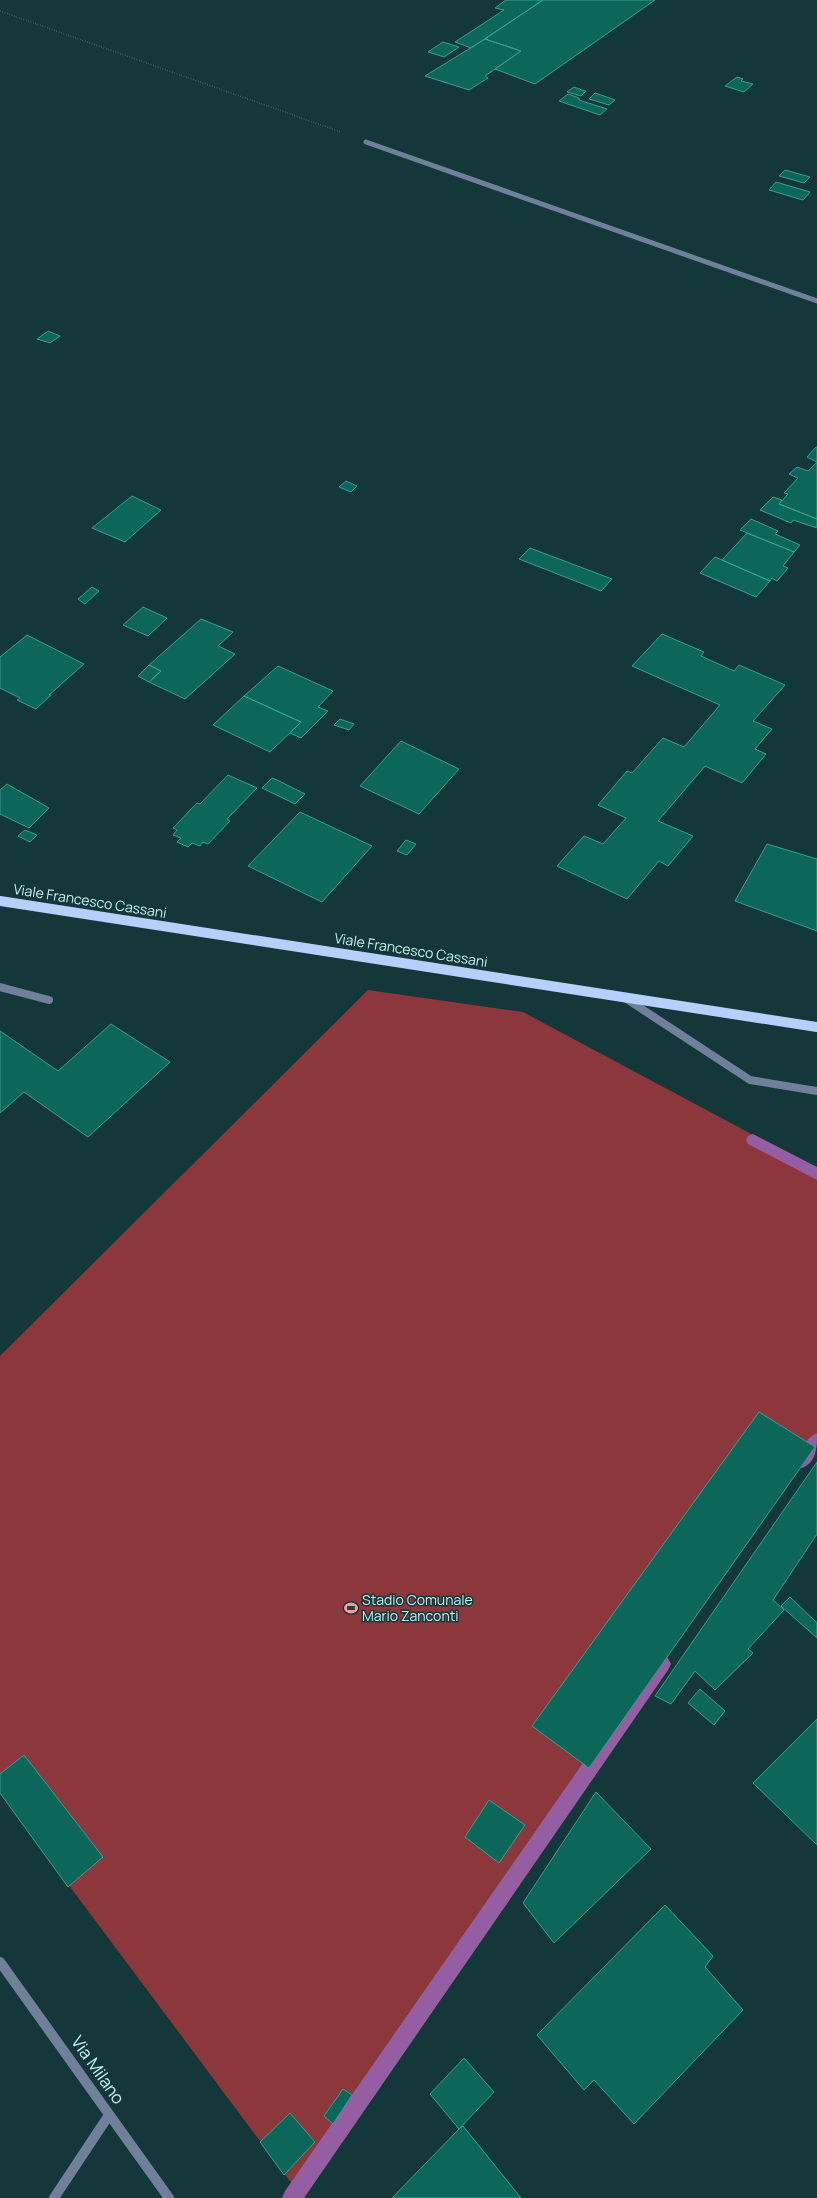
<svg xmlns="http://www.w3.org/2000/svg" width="817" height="2198" viewBox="0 0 817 2198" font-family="Manrope,sans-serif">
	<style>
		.green { fill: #8b373b }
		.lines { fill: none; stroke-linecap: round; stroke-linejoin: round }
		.stream { fill: #965ea2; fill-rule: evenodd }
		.building { fill: #0d665a; stroke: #35a08f }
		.path { stroke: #5b8486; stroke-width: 1.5; stroke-dasharray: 0.5 2; stroke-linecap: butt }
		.lane { stroke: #70809b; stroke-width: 8 }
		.street-far2 { stroke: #70809b; stroke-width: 5 }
		.street-far1 { stroke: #70809b; stroke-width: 8 }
		.street { stroke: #70809b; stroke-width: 10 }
		.primary { stroke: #b5d0fc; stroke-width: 10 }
		.labels { text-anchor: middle; stroke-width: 3; stroke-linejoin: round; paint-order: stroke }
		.street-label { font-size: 14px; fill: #c1f2f4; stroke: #143739 }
		.poi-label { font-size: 14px; fill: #c1f2f4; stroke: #143739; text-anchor: start }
		.near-street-label { font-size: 17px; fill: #c1f2f4; stroke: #143739 }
	</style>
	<rect width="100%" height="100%" fill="#143739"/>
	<path class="green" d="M368,990L523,1012L817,1169V1444L589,1768L298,2192L0,1793V1356Z"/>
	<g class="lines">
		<path class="stream" d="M753,1134L817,1167V1180L748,1144L746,1140L748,1136Z
			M817,1433C817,1447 817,1462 802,1468L796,1466L794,1461C798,1451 807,1437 817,1433Z
			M662,1656L668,1658L671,1664L668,1670L304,2198H282L285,2191L656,1658Z"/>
	</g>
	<path class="building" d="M506,0H543L471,48L455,42L504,10L495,8Z
		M543,0H655L535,84L495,69L521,51L485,39Z
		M485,39L521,51L485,76L488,78L469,90L425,76Z
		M443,42L459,47L444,57L428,52Z
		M737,77L743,79L741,81L753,84L744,92L725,86Z
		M574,87L582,90L586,91L581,96L567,92Z
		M595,93L601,95L615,100L609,105L589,99Z
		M568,94L579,98V100L607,109L600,115L559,101Z
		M785,170L810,177L804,183L779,176Z
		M776,182L810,192L803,200L769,190Z
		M48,331L60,336L50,343L37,339Z
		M816,447H817V462L807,457Z
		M817,462V519L779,504L788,494L784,493L798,478L789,474L797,467L808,471Z
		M346,481L357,486L351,492L339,487Z
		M132,496L161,510L125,542L92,528Z
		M773,497L782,500L779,504L817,519V528L793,520L791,523L760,510Z
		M751,519L778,531L775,534L800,545L794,552L740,530Z
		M747,533L794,552L783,566L788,568L777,581L772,578L770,581L722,560Z
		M530,548L612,579L601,591L519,559Z
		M715,557L722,560L770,581L756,597L700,573Z
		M92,587L99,591L85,604L78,599Z
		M143,607L167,618L148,636L123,625Z
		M201,619L233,632L218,646L235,654L185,699L149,682L161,671L149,665Z
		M662,634L704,652L701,656L734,671L739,665L785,685L753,721L772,729L755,749L766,754L742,783L705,766L658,821L693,836L668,866L659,861L627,899L557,866L584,836L603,844L626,818L598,805L627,771L632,773L663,738L684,747L720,705L632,666Z
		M27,635L84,664L49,695H51L36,709L17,700L20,698L0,688V657Z
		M149,665L161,671L149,682L138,676Z
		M278,666L333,691L318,707L328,711L301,738L290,733L301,722L244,696Z
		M244,696L301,722L270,752L213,725Z
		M340,719L354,724L349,730L334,725Z
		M401,741L459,769L419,814L360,786Z
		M228,775L257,788L227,819L230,821L208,844L203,842L200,846L192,843L188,847L177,842L181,838L173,835L177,830L173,828L197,803L200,804Z
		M272,778L277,780L305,794L295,804L262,788Z
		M7,784L49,808L29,828L0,814V790Z
		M300,812L372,846L322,902L248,866Z
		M25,830L37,835L30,842L18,836Z
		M406,840L416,844L407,855L397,851Z
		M767,844L817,859V931L735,901Z
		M111,1024L170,1062L88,1137L24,1092L0,1113V1031L58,1071Z
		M759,1412L815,1447L589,1768L532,1726Z
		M817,1462V1534L773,1600L784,1610L748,1649L753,1653L715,1690L695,1671L671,1704L655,1696Z
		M790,1597L817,1623V1638L781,1606Z
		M700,1689L725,1711L714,1725L688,1703Z
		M817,1719V1845L753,1783Z
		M24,1755L103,1857L68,1887L0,1793V1774Z
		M596,1792L651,1849L554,1943L523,1903Z
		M489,1800L525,1825L499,1863L465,1837Z
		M665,1905L713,1956L705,1967L743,2010L634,2124L594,2080L584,2090L537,2035Z
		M464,2058L494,2092L459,2129L430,2094Z
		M343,2089L352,2095L333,2124L324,2116Z
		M290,2113L315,2142L284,2175L260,2142Z
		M463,2126L521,2198H392L459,2129Z"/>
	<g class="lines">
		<path class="path" d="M0,11L341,132"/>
		<path class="lane" d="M625,998L750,1080L817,1091"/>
		<path class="street-far2" d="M366,142L817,301"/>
		<path class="street-far1" d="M0,987L49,1000"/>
		<path class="street" d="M0,1962L169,2198
			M54,2198L109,2115"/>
		<path class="primary" d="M0,901L817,1027"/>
	</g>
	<defs>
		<g id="stadium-bare" transform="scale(1.08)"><path d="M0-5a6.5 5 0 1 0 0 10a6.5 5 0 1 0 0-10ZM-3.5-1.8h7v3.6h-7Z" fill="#f59b9a" stroke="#143739" stroke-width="2.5" paint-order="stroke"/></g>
	</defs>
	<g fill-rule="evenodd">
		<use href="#stadium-bare" x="351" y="1608"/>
	</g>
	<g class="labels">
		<g class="street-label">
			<text transform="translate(90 901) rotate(9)" y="5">Viale Francesco Cassani</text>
			<text transform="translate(411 950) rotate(9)" y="5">Viale Francesco Cassani</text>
		</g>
		<g class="poi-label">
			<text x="362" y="1605">Stadio Comunale<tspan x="362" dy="16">Mario Zanconti</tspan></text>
		</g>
		<g class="near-street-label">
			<text transform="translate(98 2070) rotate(55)" y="6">Via Milano</text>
		</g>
	</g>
</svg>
